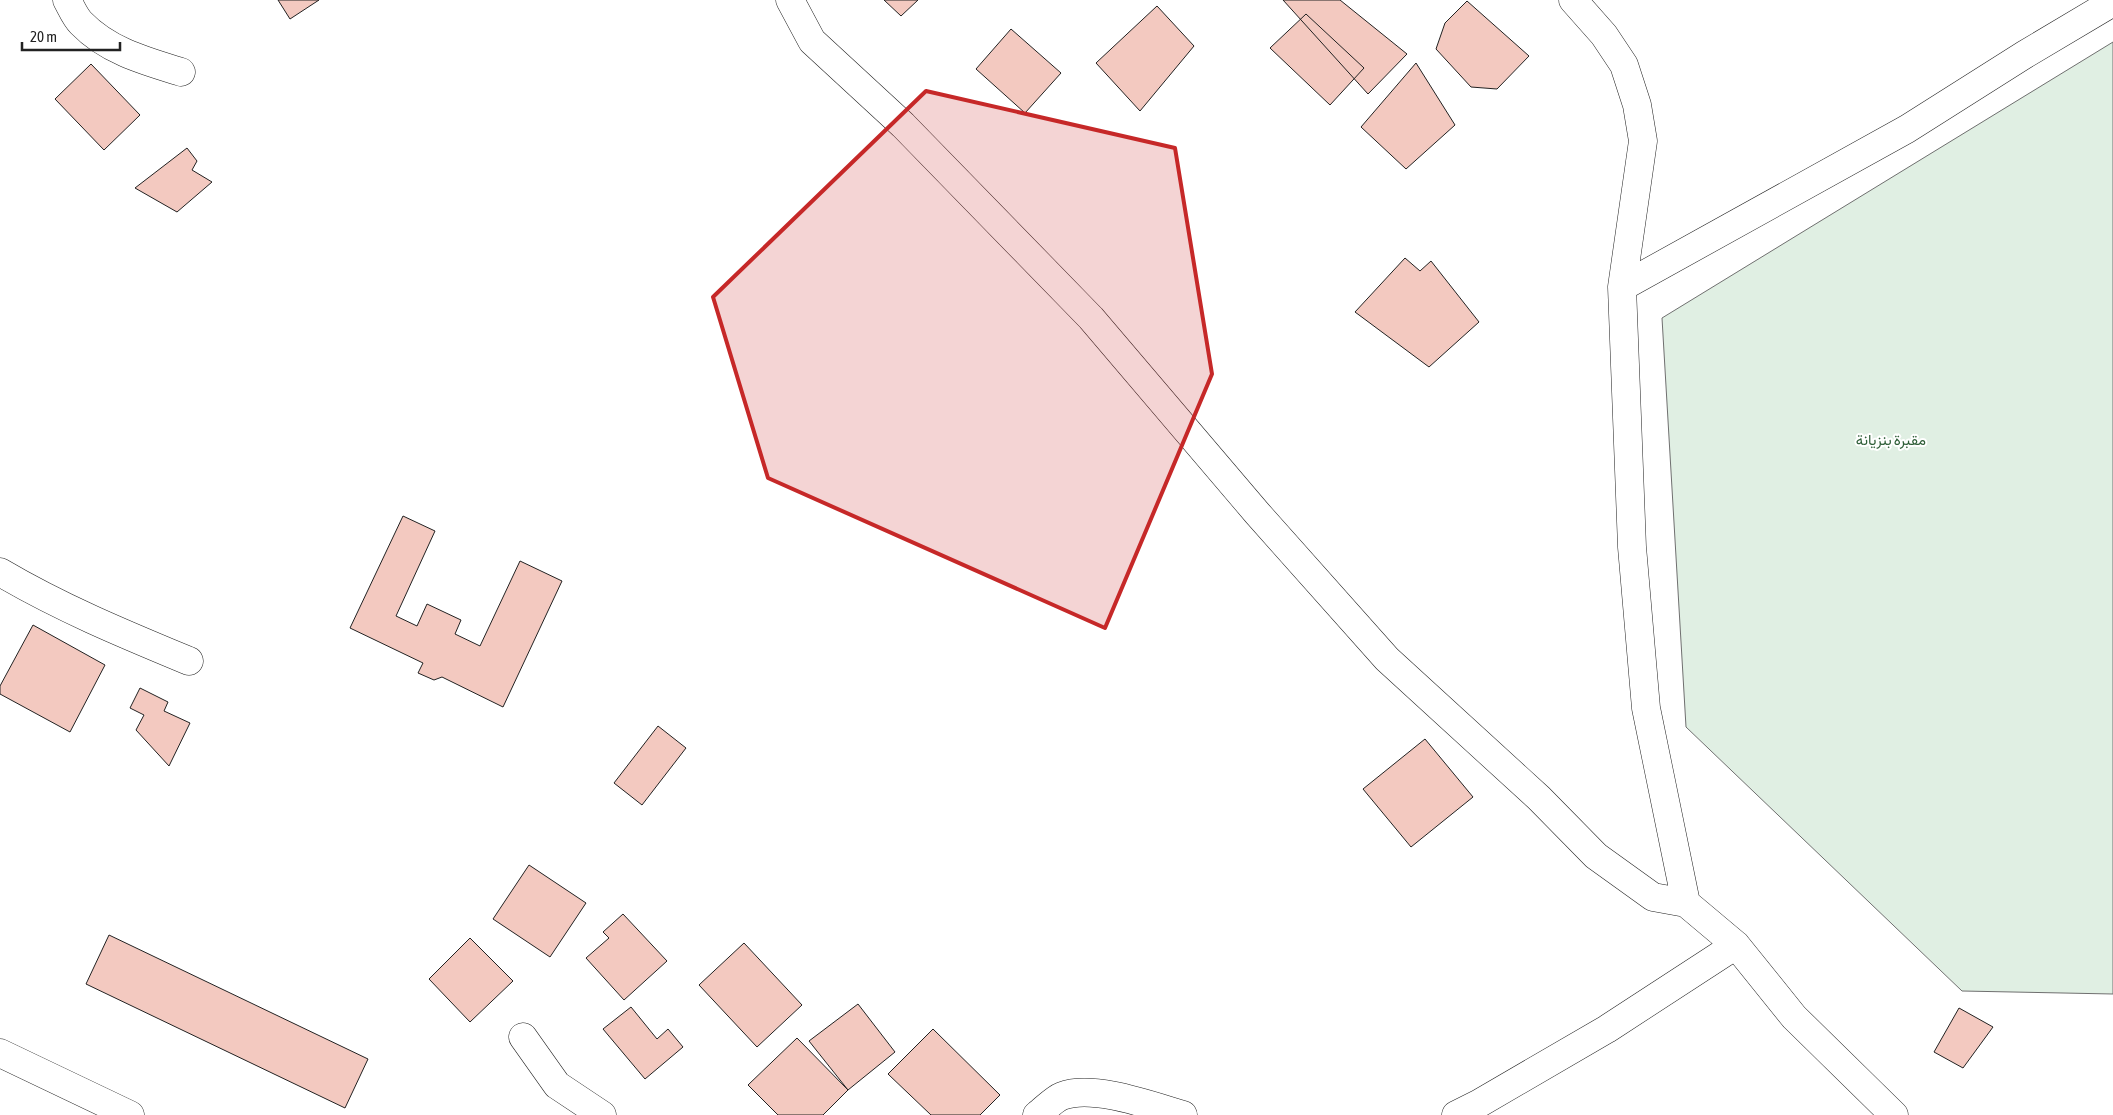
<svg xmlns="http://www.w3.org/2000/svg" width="2113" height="1115" viewBox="0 0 2113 1115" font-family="'Asap Condensed',Vazirmatn,sans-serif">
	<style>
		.green { fill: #e0efe3; stroke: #6f6f6f }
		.building { fill: #f3c9c0; stroke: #222 }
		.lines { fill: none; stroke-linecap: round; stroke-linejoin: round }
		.minor-casing { stroke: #222; stroke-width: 29 }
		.primary-casing { stroke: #222; stroke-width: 29 }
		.minor { stroke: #fff; stroke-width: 28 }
		.primary { stroke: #fff; stroke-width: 28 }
		.marked { fill: #c62828; fill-opacity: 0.2; stroke: #c62828; stroke-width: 4; stroke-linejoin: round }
		.labels { text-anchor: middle; stroke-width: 4; stroke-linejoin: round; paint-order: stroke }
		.park-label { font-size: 15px; fill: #2f5e38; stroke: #fff }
	</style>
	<rect width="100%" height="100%" fill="#fff"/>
	<path class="green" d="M2113,42V994L1962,991L1686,727L1662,318Z"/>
	<path class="building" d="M278,0H319L290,19Z
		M884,0H918L901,16Z
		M1283,0H1340L1407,54L1368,94Z
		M1467,1L1529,56L1497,89L1471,87L1436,49L1445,23Z
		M1157,6L1194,46L1140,111L1096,63Z
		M1306,14L1364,68L1330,105L1270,48Z
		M1011,29L1061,73L1025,113L976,69Z
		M1416,63L1455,125L1406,169L1361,127Z
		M91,64L140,115L104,150L55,99Z
		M187,148L197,161L192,170L212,182L177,212L135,188Z
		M1405,258L1420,271L1431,261L1479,322L1429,367L1355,312Z
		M403,516L435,531L396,616L417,626L427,604L461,620L455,634L480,646L520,561L562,581L503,707L442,677L434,680L418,673L423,663L350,628Z
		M33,625L105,665L70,732L0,694V686Z
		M140,688L168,702L164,711L190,723L169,766L136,730L144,715L130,708Z
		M658,726L686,748L642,805L614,783Z
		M1425,739L1473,797L1411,847L1363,789Z
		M529,865L586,903L550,957L493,919Z
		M623,914L667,961L624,1000L586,958L609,938L603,932Z
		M109,935L368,1059L345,1108L86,984Z
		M470,938L513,981L470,1022L429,979Z
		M744,943L802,1005L757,1047L699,985Z
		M858,1004L895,1052L848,1090L809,1041Z
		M631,1007L657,1039L668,1029L683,1047L645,1079L603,1029Z
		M1959,1008L1993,1027L1963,1068L1934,1052Z
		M933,1029L1000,1095L980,1115H931L888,1074Z
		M797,1038L848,1090L823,1115H778L748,1085Z"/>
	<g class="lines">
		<g class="minor-casing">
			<path id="minor" d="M67,0C71,7 75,17 81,23C108,51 145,61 181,72
				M790,0L812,41L903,125L1091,318L1257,513L1387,659L1539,798L1596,856L1653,897L1686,903L1736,945L1794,1017L1894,1115
				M1573,0L1604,35L1624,65L1637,105L1643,141L1622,287L1632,547L1646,708L1686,903
				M1622,287L1907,129L2024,55L2113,2
				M0,572C61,608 124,634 189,661
				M523,1037L557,1085L602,1115
				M1037,1115C1045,1109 1054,1099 1062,1096C1093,1084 1152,1106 1183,1115
				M1456,1115L1478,1104L1607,1029L1736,945"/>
		</g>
		<g class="primary-casing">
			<path id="primary" d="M0,1053L130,1115"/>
		</g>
		<use href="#minor" class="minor"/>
		<use href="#primary" class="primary"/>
	</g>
	<path class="marked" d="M926,91L1175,148L1212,374L1105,628L768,478L713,297Z"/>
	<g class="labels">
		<g class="park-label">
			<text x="1891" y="445">مقبرة بنزيانة</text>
		</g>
	</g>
	<path d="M22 42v8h98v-8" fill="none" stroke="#222222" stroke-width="2.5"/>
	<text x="30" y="42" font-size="15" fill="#222222" stroke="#ffffff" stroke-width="4" paint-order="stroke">20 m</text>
</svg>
